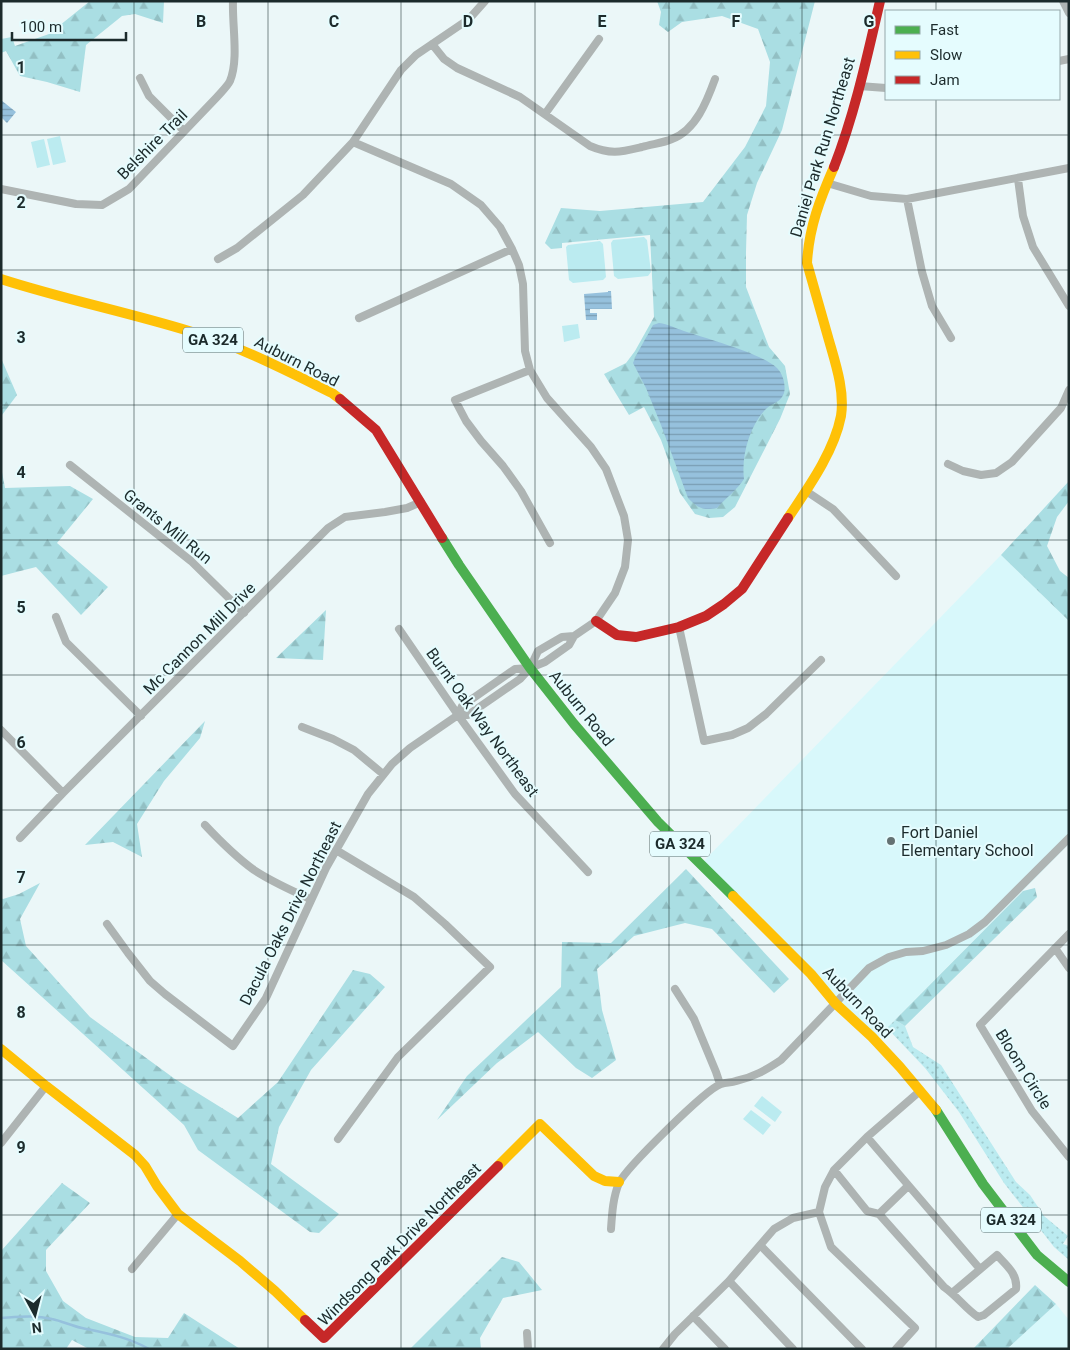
<svg xmlns="http://www.w3.org/2000/svg" width="1070" height="1350" viewBox="0 0 1070 1350" font-family="Roboto,sans-serif">
	<style>
		.built { fill: #d8f8fb }
		.grass { fill: url(#grass-dots) }
		.forest { fill: url(#forest-firs) }
		.park { fill: #bbebf0 }
		.water { fill: url(#water-rules) }
		.lines { fill: none; stroke-linecap: round; stroke-linejoin: round }
		.stream { stroke: #96c1dd; stroke-width: 2.5 }
		.street { stroke: #aeb4b3; stroke-width: 8 }
		.fast { stroke: #4caf50; stroke-width: 10 }
		.slow { stroke: #ffc107; stroke-width: 10 }
		.jam { stroke: #c62828; stroke-width: 10 }
		.grid { fill: none; stroke: #1c2b2c; stroke-width: 1; stroke-opacity: 0.55 }
		.poi-dot { fill: #647273; stroke: #e5fcfe; stroke-width: 2 }
		.labels { text-anchor: middle; stroke-width: 4; stroke-linejoin: round; paint-order: stroke }
		.shield { fill: #e5fcfe; stroke: #586a6b; stroke-width: 1 }
		.shield-label { font-size: 15px; font-weight: bold; fill: #1c2b2c }
		.street-label { font-size: 16px; fill: #1c2b2c; stroke: #e5fcfe }
		.poi-label { font-size: 16px; fill: #1c2b2c; stroke: #e5fcfe; text-anchor: start }
		.grid-label { font-size: 16px; text-anchor: middle; font-weight: bold; fill: #1c2b2c; stroke: #e5fcfe; stroke-width: 4; stroke-linejoin: round; paint-order: stroke }
	</style>
	<defs>
		<pattern id="grass-dots" width="8" height="8" patternUnits="userSpaceOnUse" patternTransform="scale(1.25)"><rect width="8" height="8" fill="#bbebf0"/><path d="M2 2h.1M6 6h.1" fill="none" stroke="#a0cace" stroke-width="1.8" stroke-linecap="round"/></pattern>
		<pattern id="forest-firs" width="22" height="20" patternUnits="userSpaceOnUse" patternTransform="scale(1.25)"><rect width="22" height="20" fill="#aadee3"/><path d="M5 1l3.5 6h-7zM16 11l3.5 6h-7z" fill="#92bfc3"/></pattern>
		<pattern id="water-rules" width="6" height="5" patternUnits="userSpaceOnUse" patternTransform="scale(1.25)"><rect width="6" height="5" fill="#96c1dd"/><path d="M0 2.5h6" fill="none" stroke="#7a9db3"/></pattern>
	</defs>
	<rect width="100%" height="100%" fill="#ebf7f8"/>
	<path class="built" d="M1001,555L1069,621V844L874,1041L698,867Z
		M1056,1304L1069,1320V1349H1007Z"/>
	<path class="grass" d="M895,1020L905,1026L913,1047L941,1065L1016,1182L1030,1195L1044,1216L1068,1236L1063,1244L1069,1246V1260L1054,1247L1004,1183L959,1112L925,1068L887,1028Z"/>
	<path class="forest" d="M90,1H164L163,23L135,14L122,16L86,45L80,92L47,82L20,76L6,51L1,53V39L12,37L15,46L49,34Z
		M657,1H815L782,130L757,183L747,215L746,252V287L769,347L785,366L790,394L780,419L735,507L723,517L709,518L695,514L680,493L661,440L644,407L629,415L604,374L626,363L635,351L654,317L650,235L562,243V248L551,249L545,243L561,208L600,211L703,202L745,147L766,106L770,62L758,29L722,16L682,22L668,32L659,25L661,12Z
		M1,358L17,395L2,415V472L5,488L70,486L93,499L57,543L108,587L81,615L36,567L1,576Z
		M1069,481V501L1057,517L1047,546L1060,571L1069,578V621L1001,555Z
		M326,610L323,660L276,658Z
		M205,721L200,738L164,781L137,824L142,857L113,842L85,845Z
		M686,869L789,979L774,993L712,929L685,923L634,936L597,969L602,1010L616,1060L592,1078L576,1068L538,1032L497,1063L437,1120L467,1076L561,987L562,942L611,943Z
		M40,883L20,919L26,946L90,1017L175,1079L238,1118L278,1082L353,970L370,974L385,987L311,1070L279,1127L271,1164L339,1214L319,1233L310,1232L198,1150L184,1125L1,960V898L3,899L19,894Z
		M1035,888L1037,897L905,1026L895,1020L1023,891Z
		M62,1183L90,1203L46,1250V1271L63,1301L86,1318L135,1337L168,1338L184,1313L240,1349H89L72,1340L66,1349H1V1251Z
		M502,1257L519,1262L542,1290L503,1298L480,1338L481,1349H410Z
		M1035,1285L1056,1304L1007,1349H973Z"/>
	<path class="park" d="M60,136L66,162L53,165L47,139Z
		M44,139L50,165L37,168L31,142Z
		M644,237L647,240L651,272L648,276L618,279L614,276L611,243L613,240Z
		M600,241L603,244L606,277L603,280L573,283L569,280L566,247L568,245Z
		M578,324L580,338L564,342L562,326Z
		M762,1096L782,1112L775,1122L754,1106Z
		M751,1110L771,1125L763,1135L743,1119Z"/>
	<path class="water" d="M1,100L16,112L7,123L1,117Z
		M608,291H611L612,309H590V313H597V320H586L584,294L608,292Z
		M659,323C668,324 675,328 684,331C707,339 761,353 777,368C783,374 786,385 784,393C781,402 773,403 767,408C750,424 741,456 744,479C737,490 726,498 717,508C703,511 698,508 688,498L661,425L646,388L633,363C638,350 647,337 653,325Z"/>
	<g class="lines">
		<path class="stream" d="M1,1318C18,1317 35,1315 52,1319C62,1321 72,1326 82,1328C105,1333 128,1337 149,1349"/>
		<path class="street" d="M1063,1L1069,13
			M432,44L444,59L457,68L520,97L590,146C611,155 621,152 642,147C652,144 663,143 672,139C696,130 707,101 715,79
			M1059,61L1069,59
			M140,78L149,96L184,131
			M859,86L886,88
			M545,114L599,39
			M353,142L451,184L481,205L500,227L512,249L519,265L523,284L525,351L530,370L547,398L591,447L606,469L624,516L628,540L625,567L615,593L596,621L574,636L569,645L545,662L530,668L515,669L462,706L458,715
			M1018,179L1023,216L1033,247L1069,306
			M827,183L871,196L907,199L1069,168
			M1,189L76,204L102,205L129,189L217,97C221,92 227,87 230,81C239,59 232,26 233,1
			M907,199L922,272L932,306L951,338
			M218,259L237,248L303,195L353,142L401,70L416,55L469,19L485,1
			M359,318L512,249
			M530,370L455,400L466,421L481,441L503,466L521,491L550,543
			M948,464L963,471L981,475L996,473L1012,462L1061,408L1069,390
			M70,465L191,561L244,613
			M806,491L833,509L896,576
			M56,617L66,642L141,716
			M679,627L704,741L732,735L748,728L766,714L821,660
			M399,629L458,715L515,794L588,872
			M302,727L333,739L354,750L383,774
			M1,730L63,793
			M205,825C220,841 236,857 254,870C272,882 291,890 310,899
			M20,838L63,793L328,528L345,517L385,512L407,508L421,502
			M336,850L414,897L445,924L490,967L398,1057L338,1139
			M107,924L128,953L150,981L165,994L233,1046L266,998L326,868L368,794L392,764L410,748L458,715H468L520,679L530,668L538,651L562,637L574,636
			M1069,934L980,1025L1032,1111L1069,1157
			M1055,948L1069,968
			M675,989L694,1019L716,1072L720,1084
			M867,1137L980,1269
			M1,1143L46,1086
			M834,1170L867,1211L879,1214L944,1287C957,1296 965,1308 978,1317L984,1315L1016,1289C1018,1274 1006,1265 997,1255L952,1293
			M819,1212L831,1247L915,1328L896,1349
			M879,1214L908,1186
			M611,1229C612,1214 613,1197 619,1183C626,1168 706,1089 721,1084C726,1082 731,1083 736,1081C754,1077 766,1070 781,1060L869,968L889,957L906,952L923,951L946,945L969,934L985,922L1069,838
			M760,1245L862,1349
			M132,1269L178,1214
			M729,1281L793,1349
			M693,1316L725,1349
			M527,1333L528,1349
			M663,1349L675,1334L729,1281L774,1229L793,1218L819,1212L825,1187L834,1170L867,1137L920,1091"/>
		<path class="fast" d="M442,538L459,565L530,668L574,724L658,822L733,896
			M936,1110L983,1184L1037,1255L1069,1282"/>
		<path class="slow" d="M1,279C63,299 127,312 189,331C239,346 285,370 332,393L340,399
			M788,518C808,488 834,452 841,416C845,390 835,362 828,337C821,312 814,288 807,263C809,227 820,199 834,167
			M733,896L811,974L835,1003L872,1037L900,1067L936,1110
			M1,1049L46,1086L135,1155L145,1166L157,1186L178,1214L240,1261L275,1291L305,1320
			M498,1166L540,1124L594,1176L605,1181L619,1182"/>
		<path class="jam" d="M834,167C855,113 867,57 880,1
			M340,399L376,430L442,538
			M596,621L617,635L636,637L679,627L706,616L724,604L742,589L788,518
			M305,1320L324,1338L498,1166"/>
	</g>
	<path class="grid" d="M134,1V1349M268,1V1349M401,1V1349M535,1V1349M669,1V1349M802,1V1349M936,1V11M936,99V1349M1,135H1069M1,270H1069M1,405H1069M1,540H1069M1,675H1069M1,810H1069M1,945H1069M1,1080H1069M1,1215H1069"/>
	<circle class="poi-dot" cx="891" cy="841" r="5"/>
	<g class="labels">
		<g class="shield">
			<rect x="183" y="327.5" width="60" height="25" rx="4"/>
			<rect x="650" y="831.5" width="60" height="25" rx="4"/>
			<rect x="981" y="1207.5" width="60" height="25" rx="4"/>
		</g>
		<g class="shield-label">
			<text x="213" y="345">GA 324</text>
			<text x="680" y="849">GA 324</text>
			<text x="1011" y="1225">GA 324</text>
		</g>
		<g class="street-label">
			<text transform="translate(152 144) rotate(-45)" y="6">Belshire Trail</text>
			<text transform="translate(822 147) rotate(-73)" y="6">Daniel Park Run Northeast</text>
			<text transform="translate(297 361) rotate(27)" y="6">Auburn Road</text>
			<text transform="translate(168 526) rotate(39)" y="6">Grants Mill Run</text>
			<text transform="translate(199 638) rotate(-45)" y="6">Mc Cannon Mill Drive</text>
			<text transform="translate(582 708) rotate(51)" y="6">Auburn Road</text>
			<text transform="translate(483 722) rotate(54)" y="6">Burnt Oak Way Northeast</text>
			<text transform="translate(290 913) rotate(-63)" y="6">Dacula Oaks Drive Northeast</text>
			<text transform="translate(858 1002) rotate(46)" y="6">Auburn Road</text>
			<text transform="translate(1024 1069) rotate(58)" y="6">Bloom Circle</text>
			<text transform="translate(399 1244) rotate(-45)" y="6">Windsong Park Drive Northeast</text>
		</g>
		<g class="poi-label">
			<text x="901" y="838">Fort Daniel<tspan x="901" dy="18">Elementary School</tspan></text>
		</g>
	</g>
	<g class="grid-label">
		<text x="201" y="27">B</text>
		<text x="334" y="27">C</text>
		<text x="468" y="27">D</text>
		<text x="602" y="27">E</text>
		<text x="736" y="27">F</text>
		<text x="869" y="27">G</text>
		<text x="21" y="73">1</text>
		<text x="21" y="208">2</text>
		<text x="21" y="343">3</text>
		<text x="21" y="478">4</text>
		<text x="21" y="613">5</text>
		<text x="21" y="748">6</text>
		<text x="21" y="883">7</text>
		<text x="21" y="1018">8</text>
		<text x="21" y="1153">9</text>
	</g>
	<rect width="1070" height="1350" fill="none" stroke="#1c2b2c" stroke-width="5"/>
	<rect x="885" y="10" width="175" height="90" fill="#e5fcfe" stroke="#95a8aa"/>
	<rect x="895" y="26" width="25" height="8" fill="#4caf50" stroke="#95a8aa"/>
	<text x="930" y="35" font-size="15" fill="#1c2b2c">Fast</text>
	<rect x="895" y="51" width="25" height="8" fill="#ffc107" stroke="#95a8aa"/>
	<text x="930" y="60" font-size="15" fill="#1c2b2c">Slow</text>
	<rect x="895" y="76" width="25" height="8" fill="#c62828" stroke="#95a8aa"/>
	<text x="930" y="85" font-size="15" fill="#1c2b2c">Jam</text>
	<g transform="translate(35 1315) rotate(173)" stroke="#e5fcfe" stroke-width="4" paint-order="stroke">
	<path d="M0-4L9 19L0 12L-9 19Z" fill="#1c2b2c"/>
	<text y="-8" font-size="14" font-weight="bold" text-anchor="middle" fill="#1c2b2c">N</text>
	</g>
	<path d="M12 32v8h114v-8" fill="none" stroke="#1c2b2c" stroke-width="2.5"/>
	<text x="20" y="32" font-size="15" fill="#1c2b2c" stroke="#e5fcfe" stroke-width="4" paint-order="stroke">100 m</text>
</svg>
